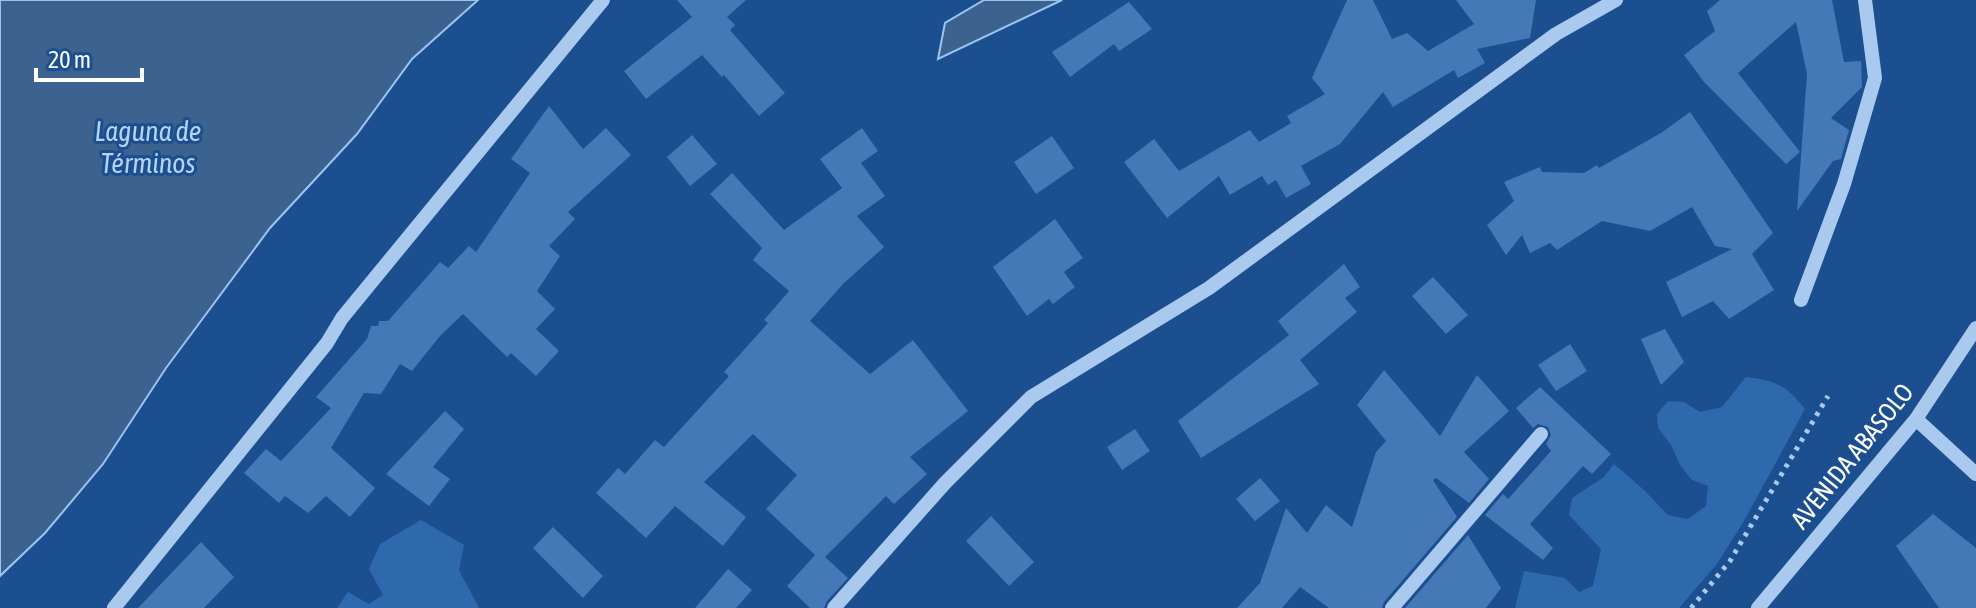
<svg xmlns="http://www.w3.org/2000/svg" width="1976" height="608" viewBox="0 0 1976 608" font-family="'Asap Condensed',sans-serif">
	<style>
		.green { fill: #2e69ad }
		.water { fill: #3c6290; stroke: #9cc4f0; stroke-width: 2 }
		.building { fill: #4478b7 }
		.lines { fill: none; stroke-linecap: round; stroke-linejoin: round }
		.path { stroke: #a9c9ee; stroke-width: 5; stroke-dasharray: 4 6; stroke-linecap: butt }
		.minor { stroke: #a9c9ee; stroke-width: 14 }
		.labels { text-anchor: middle; stroke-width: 6; stroke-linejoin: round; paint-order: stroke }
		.street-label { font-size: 26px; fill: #fff; stroke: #1b4f8f }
		.water-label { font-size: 28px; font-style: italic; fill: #b5d3f5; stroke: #1b4f8f }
	</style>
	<rect width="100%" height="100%" fill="#1b4f8f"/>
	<path class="green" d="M1746,377C1776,381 1785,384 1805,409L1744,521L1717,564L1679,608H1515L1524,571L1565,578L1579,592L1593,586L1601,549L1569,515L1572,498L1604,477L1614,464L1644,490L1668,515L1688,519L1706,506L1708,486L1692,480L1680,465L1671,445L1658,428L1657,414L1668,401L1684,402L1700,412L1722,407Z
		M421,520L464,545L459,570L479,608H337L348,592L369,604L383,595L369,569L380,544Z"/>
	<path class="water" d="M0,0H478L412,59L357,134L270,228L166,368L103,464L45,533L0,576Z
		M984,0H1062L938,59L945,23Z"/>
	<path class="building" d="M677,0H746L727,17L735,25L730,30L785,93L759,116L724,75L722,77L702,55L646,99L624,71L692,17Z
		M1347,0H1373L1392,39L1407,33L1428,51L1474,24L1456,0H1536L1530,38L1477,49L1485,63L1458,78L1454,70L1393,107L1383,92L1340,144L1301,166L1311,184L1286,198L1276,180L1268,185L1262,176L1230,195L1219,176L1167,218L1124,162L1154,139L1179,171L1250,130L1259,142L1291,123L1287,116L1325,94L1312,78Z
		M1720,0H1832L1844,62L1861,61L1862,87L1831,118L1849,130L1841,159L1833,161L1797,211L1807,74L1796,22L1738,73L1800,152L1786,164L1704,82L1684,55L1715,31L1707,11Z
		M1129,2L1152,29L1119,51L1114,44L1070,77L1052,52Z
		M549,106L583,149L606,128L631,155L568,212L575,219L549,246L560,256L537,291L555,309L536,329L559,351L536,376L511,353L507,357L463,314L440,336L412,371L400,364L381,394L364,393L331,448L375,488L350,517L326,496L308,513L285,496L279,503L244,473L266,449L281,461L331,408L316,397L367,339L371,326H378L379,321H388L440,262L448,268L469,246L476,252L530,173L511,159Z
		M1690,112L1773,233L1752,254L1774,290L1729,319L1713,301L1682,317L1666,282L1732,249L1715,246L1692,207L1650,231L1602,221L1557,250L1550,243L1530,253L1522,235L1506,255L1487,225L1514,201L1504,182L1540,167L1542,172L1584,173L1597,165L1599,168L1661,133Z
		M862,128L878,151L861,163L885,196L857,216L884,247L843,284L810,321L870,374L913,340L968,411L910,457L927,474L894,504L886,496L825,557L848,578L827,601L824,608H810L787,586L815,555L766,509L797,475L753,434L704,482L746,517L723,546L675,506L646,538L596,493L618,468L625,474L655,440L664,447L729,376L724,372L768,323L764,320L789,291L753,260L762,248L710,194L732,173L784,230L842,188L820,159Z
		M692,135L717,164L690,186L667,157Z
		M1052,136L1074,168L1036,194L1014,162Z
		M1055,219L1083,258L1064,272L1075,287L1053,304L1049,299L1027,316L993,267Z
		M1344,264L1360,287L1345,298L1357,312L1300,360L1319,384L1201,458L1178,421L1289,335L1278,321Z
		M1433,277L1468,315L1446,334L1412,296Z
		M1665,329L1684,362L1661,385L1641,339Z
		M1570,344L1587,371L1556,391L1538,365Z
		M1384,370L1440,436L1477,375L1509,411L1464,452L1489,479L1469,503L1436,478L1433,480L1457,517L1384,602L1382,608H1329L1300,587L1282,608H1237L1260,583L1286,508L1307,533L1326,505L1352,527L1376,452L1386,441L1357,405Z
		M1540,387L1611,454L1592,474L1583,466L1530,524L1553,548L1543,560L1485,515L1503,494L1508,499L1551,451L1546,444L1551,435L1548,427L1538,424L1533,428L1516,408Z
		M445,411L464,429L433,467L450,479L429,506L386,474Z
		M1135,429L1150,451L1122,470L1107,447Z
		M1260,478L1280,501L1255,521L1236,499Z
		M1933,514L1976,548V608H1939L1896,546Z
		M991,516L1034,562L1009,586L966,541Z
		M553,527L603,576L583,598L533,548Z
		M1468,535L1501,588L1486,608H1405Z
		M201,542L234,577L204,608H138Z
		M728,569L752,590L736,608H695Z"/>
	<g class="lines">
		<path class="path" d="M1691,608L1730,561L1828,396"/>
		<path class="minor" d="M1801,300L1844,184L1875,78L1865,0
			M1916,419L1976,474
			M114,608L327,343L342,318L603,0
			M834,608L945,483L1031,397L1209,288L1556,34L1616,0
			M1392,608L1541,434
			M1758,608L1916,419L1976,328"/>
	</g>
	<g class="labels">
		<g class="street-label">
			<text transform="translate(1852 456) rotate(-51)" y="9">AVENIDA ABASOLO</text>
		</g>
		<g class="water-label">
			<text x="148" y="141">Laguna de<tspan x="148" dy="32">Términos</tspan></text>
		</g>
	</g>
	<path d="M36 68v12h106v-12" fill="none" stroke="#ffffff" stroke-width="4"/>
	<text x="48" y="68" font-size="24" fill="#ffffff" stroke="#1b4f8f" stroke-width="6" paint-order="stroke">20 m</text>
</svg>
